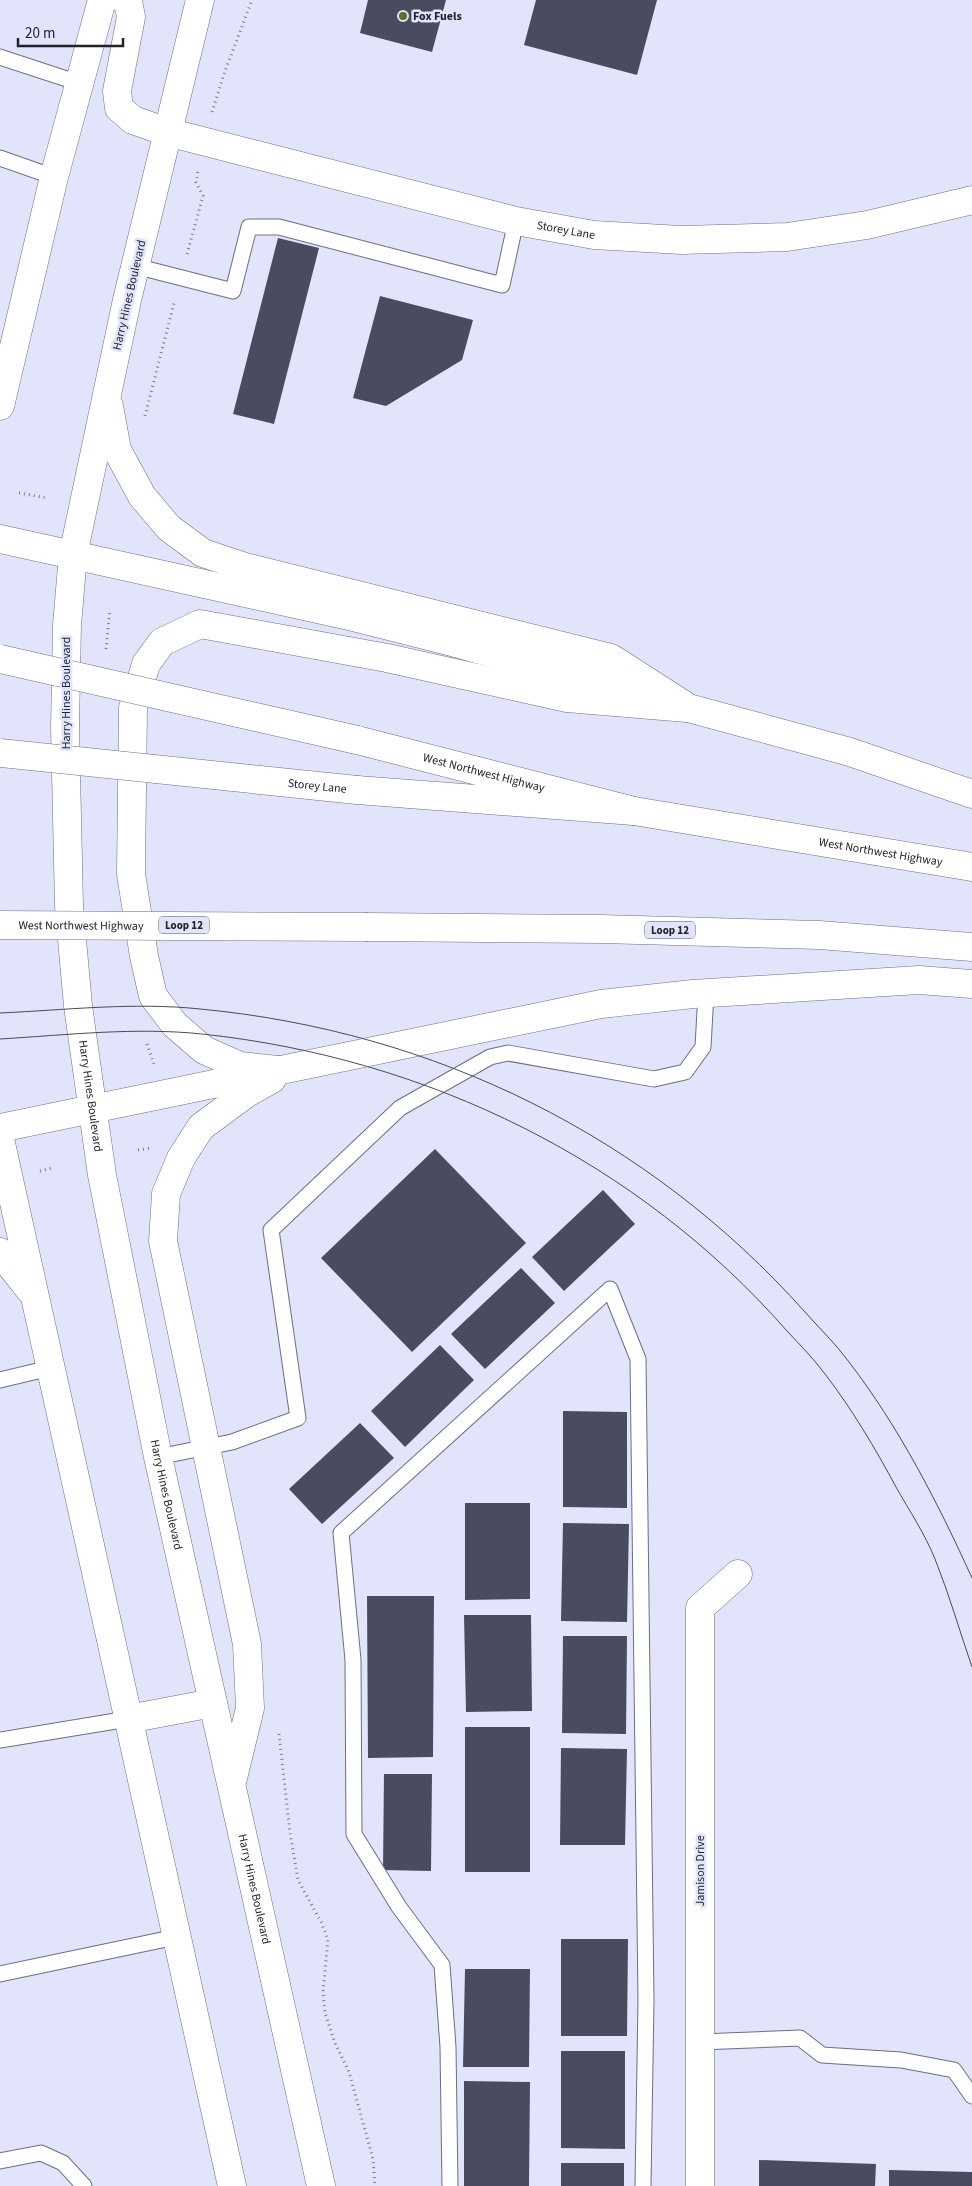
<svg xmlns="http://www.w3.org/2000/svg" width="972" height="2186" viewBox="0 0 972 2186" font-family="'Source Sans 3',sans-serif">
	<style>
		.building { fill: #494c5e }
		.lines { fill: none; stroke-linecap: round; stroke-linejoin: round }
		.lane-casing { stroke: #6c6e82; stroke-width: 17 }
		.street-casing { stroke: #6c6e82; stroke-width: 29 }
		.primary-casing { stroke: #6c6e82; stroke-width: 29 }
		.highway-casing { stroke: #6c6e82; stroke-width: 29 }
		.path { stroke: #7a7c8b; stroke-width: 3; stroke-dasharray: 1 4; stroke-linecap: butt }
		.lane { stroke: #fff; stroke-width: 15 }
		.street { stroke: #fff; stroke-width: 28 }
		.primary { stroke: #fff; stroke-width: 28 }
		.highway { stroke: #fff; stroke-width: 28 }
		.tram { stroke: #4a4b56; stroke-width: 1 }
		.primary-bridge-casing { stroke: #6c6e82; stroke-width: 29; stroke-linecap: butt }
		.highway-bridge-casing { stroke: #6c6e82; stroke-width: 29; stroke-linecap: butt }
		.primary-bridge { stroke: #fff; stroke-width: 28 }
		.highway-bridge { stroke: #fff; stroke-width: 28 }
		.poi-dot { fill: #53742b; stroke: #e1e4fb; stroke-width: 2 }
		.labels { text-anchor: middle; stroke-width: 5; stroke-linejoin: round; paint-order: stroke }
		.shield { fill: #e1e4fb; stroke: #5b5c69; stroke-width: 1 }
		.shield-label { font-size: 11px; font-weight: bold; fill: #21222a }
		.poi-label { font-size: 12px; font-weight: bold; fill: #21222a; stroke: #e1e4fb; text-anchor: start }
		.street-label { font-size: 12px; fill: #21222a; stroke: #e1e4fb }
	</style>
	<rect width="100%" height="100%" fill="#e1e4fb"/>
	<path class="building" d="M368,0H446L432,52L360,33Z
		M536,0H657L637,75L524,45Z
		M278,238L319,248L274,424L233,414Z
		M380,296L473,320L462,360L386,406L353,398Z
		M435,1149L526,1243L412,1352L321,1258Z
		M603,1190L635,1224L564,1291L532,1257Z
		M521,1268L555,1303L485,1369L451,1334Z
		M440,1345L474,1380L405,1447L371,1411Z
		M563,1411L627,1412V1508L563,1507Z
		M360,1423L394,1458L322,1524L289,1489Z
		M465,1503H530V1599L465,1600Z
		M563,1523L629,1524L627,1622L561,1621Z
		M367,1596H434L433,1757L368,1758Z
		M464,1615H531L532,1711L466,1712Z
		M563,1636H627L626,1734L562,1733Z
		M465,1727H530V1872H465Z
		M561,1748L627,1749L625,1845H560Z
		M384,1774H432L431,1871L383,1870Z
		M561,1939H628L627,2036H561Z
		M465,1969H530L529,2067H463Z
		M561,2051H625V2149L561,2148Z
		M464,2081L530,2082L529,2186H464Z
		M759,2160L876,2164L875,2186H759Z
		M561,2163H624V2186H561Z
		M889,2170L972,2172V2186H889Z"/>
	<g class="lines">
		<g class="lane-casing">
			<path id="lane" d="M0,57L79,83
				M0,158L54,177
				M135,266L233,291L249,227H279L502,285L516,221
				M0,1380L50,1368
				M158,1457L232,1442L298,1418L271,1230L400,1108L490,1057L508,1053L654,1079L685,1072L703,1047L706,993
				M0,1740L128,1719
				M0,1974L176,1937
				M700,2042L800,2038L822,2055L901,2060L954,2070L972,2096
				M0,2161L41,2153L63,2163L84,2186
				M450,2186L448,2047L442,1965L399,1907L354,1834L353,1660L341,1533L610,1289L638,1359L646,2000L643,2186"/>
		</g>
		<g class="street-casing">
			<g id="street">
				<path id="s1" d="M167,132L516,221L594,235L681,240L787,237L867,225L972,200"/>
				<path d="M700,2186V1608L738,1574"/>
			</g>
		</g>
		<g class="primary-casing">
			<g id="primary">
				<path d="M125,0L129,6L131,17L117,91L119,108L133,120L167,132"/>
				<path id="s2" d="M200,0L127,300L73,555L67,625L65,727L69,906L78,1006L102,1175L158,1457L321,2186"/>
				<path d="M0,406L54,177L102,0"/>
				<path d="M109,406L117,450L142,496L169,528L203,553L245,567L611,658L684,705"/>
				<path d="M0,539L345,615L452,642L628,691"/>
				<path d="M670,703L850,752L972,794"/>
				<path id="s3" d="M357,740L634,811L972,867"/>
				<path d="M368,927L601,929L819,935L972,947"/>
				<path d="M278,1070L240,1066L204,1050L175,1025L153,996L144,956L131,874L133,708L146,664L162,642L200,624L387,658L567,698L687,708"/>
				<path d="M0,1128L601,1004L693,994L919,980L972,984"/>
				<path d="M0,1139L232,2186"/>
				<path d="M0,1252L30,1290"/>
				<path d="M128,1719L213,1703"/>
				<path d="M233,1778L250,1708L247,1644L163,1241L166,1194L181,1158L201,1127L247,1093L272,1079"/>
			</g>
		</g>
		<g class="highway-casing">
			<path id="highway" d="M357,790L634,811"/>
		</g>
		<path class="path" d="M212,112L224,74L252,0
			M187,254L203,196L196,182L198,171
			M145,416L174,303
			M19,493L47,498
			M106,649L110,609
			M147,1044L154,1064
			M138,1150L151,1148
			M40,1171L52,1168
			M279,1734L290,1833L298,1880L321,1922L328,1939L323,1992L325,2013L335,2043L349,2072L373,2159L375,2186"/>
		<use href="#lane" class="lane"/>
		<use href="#street" class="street"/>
		<use href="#primary" class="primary"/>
		<use href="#highway" class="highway"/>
		<path class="tram" d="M0,1013C66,1010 134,1002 200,1009C434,1031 648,1136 805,1312C819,1328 836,1344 849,1362C899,1427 938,1503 972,1578
			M0,1039C67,1035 135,1027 202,1034C428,1058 638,1161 787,1331C800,1345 814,1359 825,1374C852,1409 875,1448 896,1487C909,1510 925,1534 935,1559C949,1594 960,1632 972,1667"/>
		<g class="primary-bridge-casing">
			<g id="primary-bridge">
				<path d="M0,659L357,740"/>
				<path id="s4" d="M0,925L368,927"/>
			</g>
		</g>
		<g class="highway-bridge-casing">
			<g id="highway-bridge">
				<path id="s5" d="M0,753L357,790"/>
			</g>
		</g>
		<use href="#primary-bridge" class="primary-bridge"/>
		<use href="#highway-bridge" class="highway-bridge"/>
	</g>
	<circle class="poi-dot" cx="403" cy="16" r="5"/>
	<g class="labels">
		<g class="shield">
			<rect x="159" y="916.5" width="50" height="17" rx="4"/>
			<rect x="645" y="921.5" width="50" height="17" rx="4"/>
		</g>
		<g class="shield-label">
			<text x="184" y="929">Loop 12</text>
			<text x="670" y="934">Loop 12</text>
		</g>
		<g class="poi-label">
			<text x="413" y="20">Fox Fuels</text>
		</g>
		<g class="street-label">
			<text dy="4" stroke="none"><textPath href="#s1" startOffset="411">Storey Lane</textPath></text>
			<text transform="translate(129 295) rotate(-77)" y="4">Harry Hines Boulevard</text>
			<text transform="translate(66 693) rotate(-90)" y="4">Harry Hines Boulevard</text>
			<text dy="4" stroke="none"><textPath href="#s3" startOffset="131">West Northwest Highway</textPath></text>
			<text dy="4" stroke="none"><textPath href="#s5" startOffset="319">Storey Lane</textPath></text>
			<text dy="4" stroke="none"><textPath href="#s3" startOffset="536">West Northwest Highway</textPath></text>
			<text dy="4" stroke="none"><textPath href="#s4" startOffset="81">West Northwest Highway</textPath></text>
			<text dy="4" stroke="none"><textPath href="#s2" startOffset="1112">Harry Hines Boulevard</textPath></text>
			<text dy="4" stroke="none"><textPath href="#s2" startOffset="1518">Harry Hines Boulevard</textPath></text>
			<text transform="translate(700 1871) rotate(-90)" y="4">Jamison Drive</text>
			<text dy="4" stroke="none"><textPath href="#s2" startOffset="1922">Harry Hines Boulevard</textPath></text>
		</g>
	</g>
	<path d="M18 38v8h105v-8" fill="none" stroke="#21222a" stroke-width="2.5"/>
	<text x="25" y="38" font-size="15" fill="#21222a" stroke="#e1e4fb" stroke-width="4" paint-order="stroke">20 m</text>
</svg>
